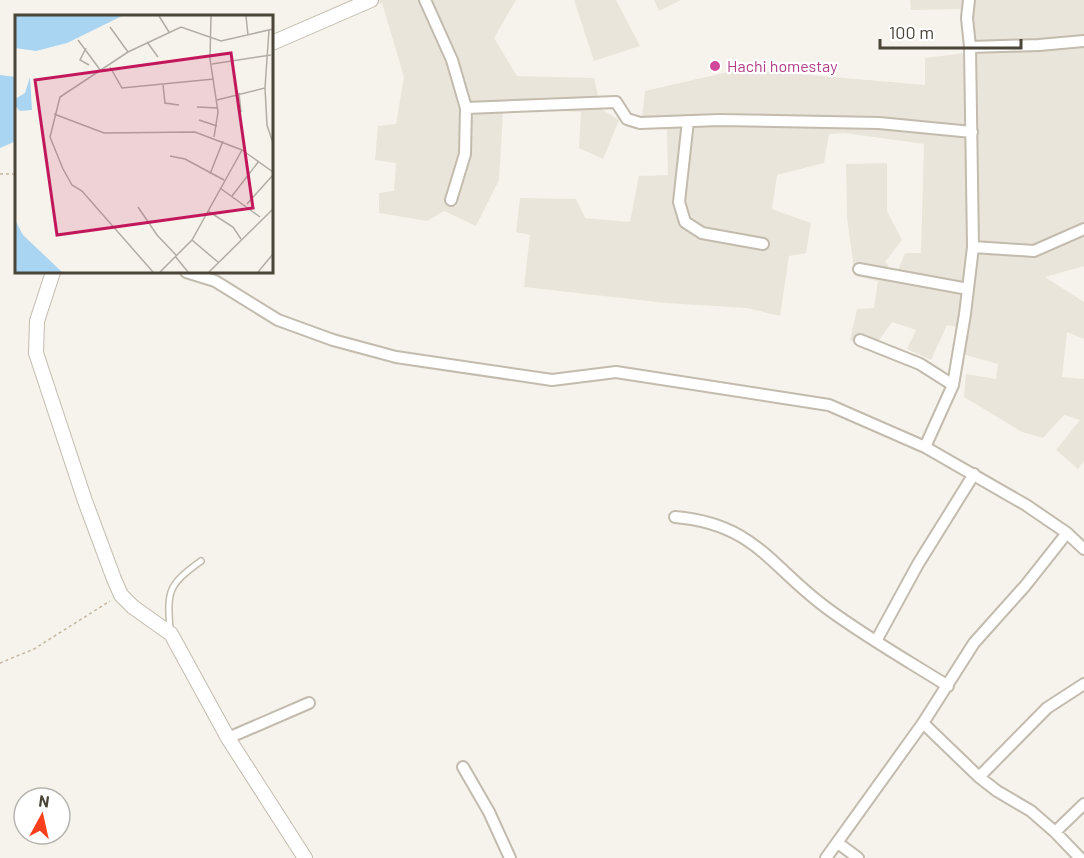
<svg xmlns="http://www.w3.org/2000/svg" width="1084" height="858" viewBox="0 0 1084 858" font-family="Barlow,sans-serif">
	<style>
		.residential { fill: #eae5da }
		.water { fill: #a9d4f2 }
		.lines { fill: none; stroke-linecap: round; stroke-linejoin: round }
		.service-casing { stroke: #c2bbae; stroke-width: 8 }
		.minor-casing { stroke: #c2bbae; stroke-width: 14 }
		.tertiary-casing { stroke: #c2bbae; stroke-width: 16 }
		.path { stroke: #c4b79f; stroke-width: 1.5; stroke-dasharray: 3 3; stroke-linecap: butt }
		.service { stroke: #fff; stroke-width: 5 }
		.minor { stroke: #fff; stroke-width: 10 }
		.tertiary { stroke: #fff; stroke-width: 14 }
		.hotel-dot { fill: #d1479c; stroke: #fff; stroke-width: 2 }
		.labels { text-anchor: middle; stroke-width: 4.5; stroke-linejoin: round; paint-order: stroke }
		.hotel-label { font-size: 16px; fill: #b23c85; stroke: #fff; text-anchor: start }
		.inset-road { fill: none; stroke: #b2ada4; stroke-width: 1.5 }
		.view { fill: #c2185b; fill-opacity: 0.15; stroke: #c2185b; stroke-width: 3 }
		.inset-edge { fill: none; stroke: #4b4439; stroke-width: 3 }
	</style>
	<rect width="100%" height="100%" fill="#f6f3ec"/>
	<path class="residential" d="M362,0H516L494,38L517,76L594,78L601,109L619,120L603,159L579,148L581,112L545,110L503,112L499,180L476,226L444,211L427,221L379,213V193L394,191L396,163L375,160L378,126L396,124L404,77L382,3L365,6Z
		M574,0H616L640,46L594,61Z
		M654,0H681L659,11Z
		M910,0H1084V266L1045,277L1084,302V339L1067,332L1062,377L1084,379V461L1078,469L1056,450L1080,420L1064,415L1043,438L1022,432L964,397L966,374L996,379L998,364L959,353L962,328L947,325L931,360L907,349L916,330L892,322L872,350L850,340L857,309L874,308L878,281L855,276L847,218L846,164L887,163V211L902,240L885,262L896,275L905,253H921L924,144L845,133L829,134L824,163L777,175L772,209L811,223L806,253L789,256L780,316L747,308L666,303L524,287L530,235L516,232L520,198L576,199L585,218L630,222L639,176L668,175L667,130L641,126L645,91L741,69L925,85V58L965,53L963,9L911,10Z"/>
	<path class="water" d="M0,75L16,77V141L0,148Z"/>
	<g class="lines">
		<g class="service-casing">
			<path id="service" d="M170,630C167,590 168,585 201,561"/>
		</g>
		<g class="minor-casing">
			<path id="minor" d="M425,0L452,60L466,108L616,102L627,119L640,123L719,120L879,123L972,132
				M970,47L1039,45L1084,41
				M688,121L679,202L685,222L702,233L763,244
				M451,200L465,154L466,108
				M973,247L1034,251L1084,229
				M859,269L968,289
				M186,272L215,281L278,320L333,340L396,357L552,380L616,372L829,405L925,447L1026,505L1067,533L1025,586L974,643L923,723L826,858
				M860,340L920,364L953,385
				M925,447L953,385L965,314L973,247L970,47L967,18L969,0
				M675,517C756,524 770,567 828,609C866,637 908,661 948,686
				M1067,533L1084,549
				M876,641L918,564L974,474
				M923,723L979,777L997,791L1031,811L1055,832L1080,858
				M228,738L309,703
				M463,767L489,812L510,858
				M979,777L1047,708L1084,684
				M1055,832L1084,804
				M838,843L858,858"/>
		</g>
		<g class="tertiary-casing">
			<path id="tertiary" d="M272,43L371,0
				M53,272L37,321L36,353L85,501L114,579L121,595L133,607L171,634L228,738L305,858"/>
		</g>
		<path class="path" d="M0,174H16
			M0,663L34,649L110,601"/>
		<use href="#service" class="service"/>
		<use href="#minor" class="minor"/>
		<use href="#tertiary" class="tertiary"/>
	</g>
	<circle class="hotel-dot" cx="715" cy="66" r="6"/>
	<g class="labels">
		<g class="hotel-label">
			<text x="727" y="72">Hachi homestay</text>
		</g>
	</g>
	<g transform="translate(15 15)">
		<rect width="258" height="258" fill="#f6f3ec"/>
		<path d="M0,1H107L52,28L21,36L0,33ZM15,62L17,95L5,96L1,92L0,96V84L10,78ZM0,205L8,220L47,257H0Z" fill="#a9d4f2"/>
		<path class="inset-road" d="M144,1L154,17M196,1L195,44L203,97L199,122M231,1L233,20M95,12L113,37M63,25L86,56M132,27L143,42M71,33L65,45L74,50M197,49L256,40M95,52L107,73L199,64M148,70L150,88L164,90M250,73L252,110L258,128M224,78L226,97M202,85L250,73L254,15M182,92L203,93M39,99L89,118L180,117L227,135L177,225L145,257M184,105L202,111M227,135L258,157M155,141L170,144L209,165M195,159L208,126M205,173L245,202M217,181L244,146M232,189L258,160M123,192L142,220L161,240M193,196L218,212L226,224M177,225L204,248M160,241L173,257M138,257L67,176L57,170L48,154L35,122L45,82L113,37L166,12L206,26L258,14M194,257L258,194M243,257L258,239"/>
		<path class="view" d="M216,38L238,193L42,220L20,65Z"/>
		<rect width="258" height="258" class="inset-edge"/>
	</g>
	<g transform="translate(42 816) rotate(8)"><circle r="28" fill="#ffffff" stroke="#b7b4b0" stroke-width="1.5"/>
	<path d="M0-4.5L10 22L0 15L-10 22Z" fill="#fc3f1d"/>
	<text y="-9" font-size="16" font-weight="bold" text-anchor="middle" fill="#4b4439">N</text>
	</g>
	<path d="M880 39v9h141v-9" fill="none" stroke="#4b4439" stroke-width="3"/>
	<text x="889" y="39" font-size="18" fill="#4b4439" stroke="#ffffff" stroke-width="4.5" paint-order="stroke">100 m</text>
</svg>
